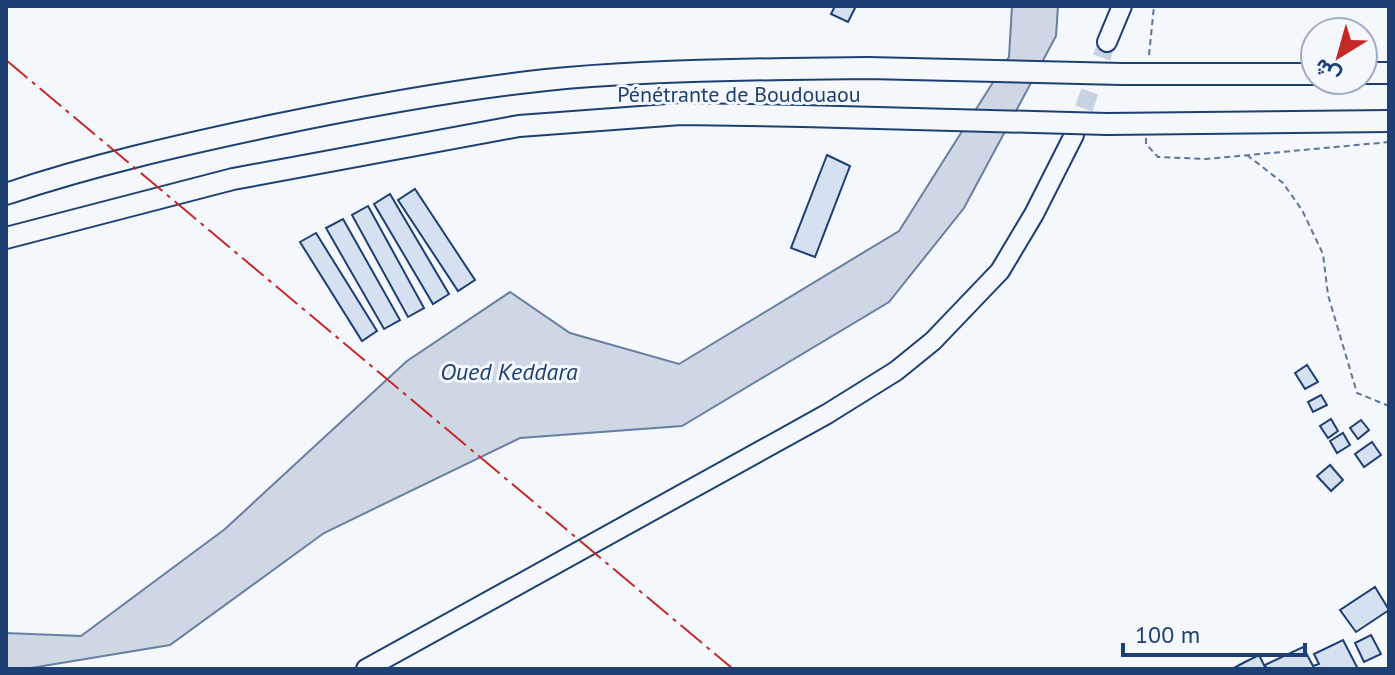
<svg xmlns="http://www.w3.org/2000/svg" width="1395" height="675" viewBox="0 0 1395 675" font-family="'PT Sans',Vazirmatn,sans-serif">
	<style>
		.water { fill: #cfd7e4; stroke: #687fa3; stroke-width: 2 }
		.building { fill: #d5e0f0; stroke: #1d3f73; stroke-width: 2 }
		.lines { fill: none; stroke-linecap: round; stroke-linejoin: round }
		.major-tunnel { stroke: #c9d2e0; stroke-width: 18; stroke-dasharray: 18 9; stroke-linecap: butt }
		.major-casing { stroke: #1d3f73; stroke-width: 22 }
		.highway-casing { stroke: #1d3f73; stroke-width: 24 }
		.path { stroke: #5e769c; stroke-width: 2; stroke-dasharray: 6 4; stroke-linecap: butt }
		.major { stroke: #f4f7fb; stroke-width: 18 }
		.highway { stroke: #f4f7fb; stroke-width: 20 }
		.highway-bridge-casing { stroke: #1d3f73; stroke-width: 24; stroke-linecap: butt }
		.highway-bridge { stroke: #f4f7fb; stroke-width: 20 }
		.power { stroke: #c62828; stroke-width: 2; stroke-dasharray: 28 6 4 6; stroke-linecap: butt }
		.labels { text-anchor: middle; stroke-width: 6; stroke-linejoin: round; paint-order: stroke }
		.street-label { font-size: 22px; fill: #1d3f73; stroke: #f4f7fb }
		.water-label { font-size: 24px; font-style: italic; fill: #1d3f73; stroke: #f4f7fb }
	</style>
	<rect width="100%" height="100%" fill="#f4f7fb"/>
	<path class="water" d="M1012,6H1058L1056,36L964,208L889,302L682,426L520,438L324,533L170,645L25,669H6V633L81,636L225,529L407,361L510,292L570,333L679,364L899,231L1009,57Z"/>
	<path class="building" d="M835,6H856L848,22L831,14Z
		M827,155L850,166L815,257L791,248Z
		M415,189L475,280L458,291L398,200Z
		M390,194L449,294L433,304L374,204Z
		M368,206L424,308L408,317L352,215Z
		M343,219L400,320L384,329L326,228Z
		M316,233L377,331L362,341L300,242Z
		M1307,365L1318,382L1305,389L1295,373Z
		M1321,395L1327,405L1313,412L1308,402Z
		M1331,419L1338,431L1328,438L1320,426Z
		M1361,420L1369,430L1358,439L1350,428Z
		M1343,433L1350,445L1337,453L1330,441Z
		M1372,442L1381,455L1364,467L1355,454Z
		M1330,465L1343,480L1331,491L1317,476Z
		M1375,587L1389,610L1356,632L1340,610Z
		M1371,635L1381,654L1364,662L1355,643Z
		M1343,640L1358,669H1267L1265,665L1303,647L1313,666L1319,664L1314,654Z
		M1259,655L1266,669H1232L1245,662Z"/>
	<g class="lines">
		<path class="major-tunnel" d="M1075,134L1107,42"/>
		<g class="major-casing">
			<path id="major" d="M1107,42L1122,6
				M366,669L827,414L896,371L933,341L1000,271L1034,214L1074,135"/>
		</g>
		<g class="highway-casing">
			<path id="highway" d="M1363,73H1389
				M1122,74H1315
				M1107,124L1389,121
				M6,194C92,165 181,145 270,126C361,107 453,90 546,80C626,72 707,70 788,69
				M6,238L233,179L519,126L681,114L803,116"/>
		</g>
		<path class="path" d="M1149,55L1154,6
			M1146,138V144L1158,157L1206,159L1389,142
			M1247,155L1283,183L1302,210L1323,254L1328,295L1357,393L1389,406"/>
		<use href="#major" class="major"/>
		<use href="#highway" class="highway"/>
		<g class="highway-bridge-casing">
			<path id="highway-bridge" d="M788,69L868,68L1122,74
				M803,116L1107,124"/>
		</g>
		<use href="#highway-bridge" class="highway-bridge"/>
		<path class="power" d="M6,60L733,669"/>
	</g>
	<g class="labels">
		<g class="street-label">
			<text x="739" y="102">Pénétrante de Boudouaou</text>
		</g>
		<g class="water-label">
			<text x="509" y="380">Oued Keddara</text>
		</g>
	</g>
	<rect width="1395" height="675" fill="none" stroke="#1d3f73" stroke-width="16"/>
	<g transform="translate(1339 56) rotate(217)"><circle r="38" fill="#f4f7fb" stroke="#9eadc5" stroke-width="2"/>
	<path d="M0-6L14 30L0 20L-14 30Z" fill="#c62828"/>
	<text y="-12" font-size="22" font-weight="bold" text-anchor="middle" fill="#1d3f73">ش</text>
	</g>
	<path d="M1123 643v12h182v-12" fill="none" stroke="#1d3f73" stroke-width="4"/>
	<text x="1135" y="643" font-size="24" fill="#1d3f73" stroke="#f4f7fb" stroke-width="6" paint-order="stroke">100 m</text>
</svg>
